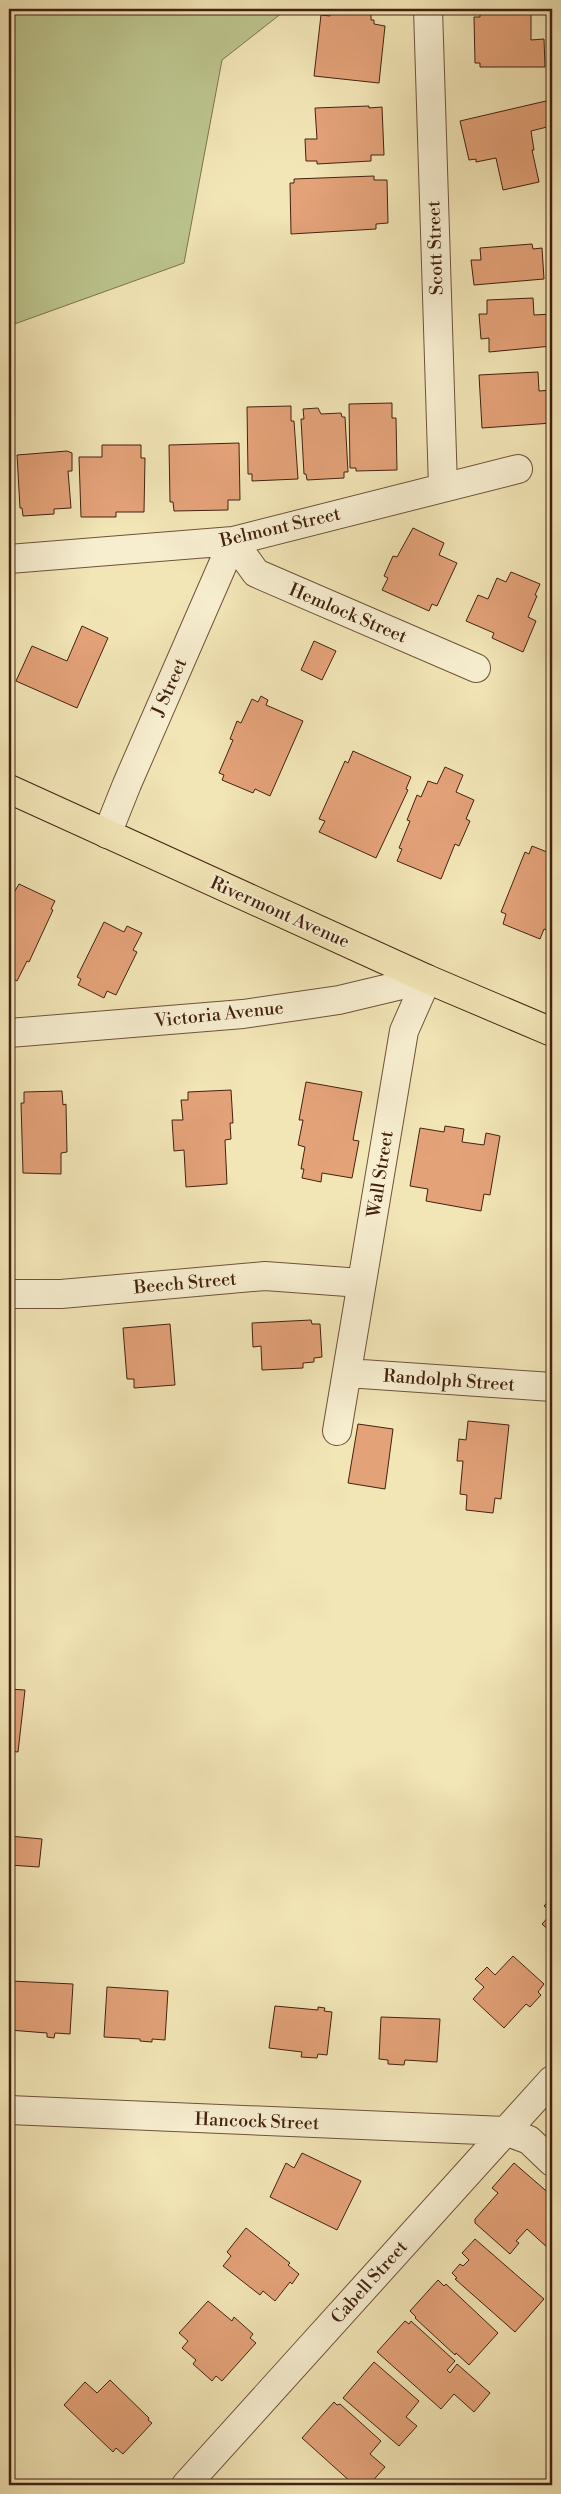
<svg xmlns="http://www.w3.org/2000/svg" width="561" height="2494" viewBox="0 0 561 2494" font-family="'Libre Bodoni',serif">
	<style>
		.green { fill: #bcc48d; stroke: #80724f }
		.building { fill: #e4a279; stroke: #432111 }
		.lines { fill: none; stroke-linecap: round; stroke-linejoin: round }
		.minor-casing { stroke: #6f523a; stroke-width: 30 }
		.major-casing { stroke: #432111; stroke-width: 30 }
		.minor { stroke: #f7eed0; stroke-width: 28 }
		.major { stroke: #f2e5b6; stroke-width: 28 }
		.labels { text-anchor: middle; stroke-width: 4; stroke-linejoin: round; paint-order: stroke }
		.street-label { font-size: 18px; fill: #432111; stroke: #f7eed0 }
	</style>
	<rect width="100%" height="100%" fill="#f2e5b6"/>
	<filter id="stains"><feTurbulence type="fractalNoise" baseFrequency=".004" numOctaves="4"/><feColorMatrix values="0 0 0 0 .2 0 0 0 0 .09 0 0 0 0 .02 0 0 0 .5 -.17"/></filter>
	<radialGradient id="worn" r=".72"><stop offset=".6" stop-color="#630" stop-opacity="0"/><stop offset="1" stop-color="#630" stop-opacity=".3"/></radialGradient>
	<path class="green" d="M9,9H287L222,60L184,263L9,326Z"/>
	<path class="building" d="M331,9H371V20H374V24L385,26L379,83L314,76L321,15L330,16Z
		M480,13H531V40L544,39L545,67H480V63H475L474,17H480Z
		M546,101L551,126L531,131L534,150H532L539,182L503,190L496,158L476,162V159L469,160L460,121Z
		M369,106V108L382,107L384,155H371V161L317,164V161H306L305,139H317L315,108Z
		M374,176V180H387L388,223L376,224V229L291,234L290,183H294V179Z
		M532,244L533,249L542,248L544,279L474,285L471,260H481L480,248Z
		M533,298L534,315L552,314V346L489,352V338L481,339L479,314H487V300Z
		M538,372L539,391L552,390V423L482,428L479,375Z
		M392,403V418H396L397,470L356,471V468H350L349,404Z
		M291,406V421H294L298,479L252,481V474H248L247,407Z
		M318,408L321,414L341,413L342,417H345L348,472H344V478L307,480L306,474H304L301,419H304L303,409Z
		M239,443L240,500H228V510L174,511L173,502H170L169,445Z
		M102,445H141V458H145L144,512H116V517H81L79,457H102Z
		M67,451L72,453V471H68L71,508L54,509V514L23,516L22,508H20L17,455Z
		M413,528L444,543L439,555L457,563L437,606L432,604L429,611L382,590L388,578L384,576L393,556L397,557Z
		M511,572L540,584L535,595L537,596L528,617L536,621L523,652L492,638L494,633L466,621L478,595L488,599L497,578L506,582Z
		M82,626L108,638L77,708L16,681L32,646L67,661Z
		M314,641L336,651L322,680L301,670Z
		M261,696L268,700L266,705L303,721L270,796L255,789L253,793L222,780L224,775L219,773L233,740L230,739L237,721L241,723L252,699L258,702Z
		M353,751L411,777L406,789L408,790L376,858L319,832L325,821L319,819L345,761L348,763Z
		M445,767L463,775L456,792L474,800L466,819L470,821L459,846L455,844L441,879L397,861L402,849L399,848L410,821L407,820L417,795L421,797L428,781L437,784Z
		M532,846L552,854V922L549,931L544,929L540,939L503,924L506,914L501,912L525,852L529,854Z
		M19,884L55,901L51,909L53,910L29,962L27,961L17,981L9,977V901Z
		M104,922L124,932L127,926L142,933L133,950L137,952L116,995L107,991L104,998L78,985L81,979L77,977Z
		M306,1082L362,1092L353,1140L359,1141L352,1178L322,1173L321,1182L302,1178L304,1169H301L305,1147L298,1145L303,1120H299Z
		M231,1090L233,1123H230L231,1139L225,1140L227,1184L186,1187L184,1150L174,1151L172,1120H183L181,1100H188V1092Z
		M62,1091L63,1105L66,1104L67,1152L61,1153V1174L23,1173L21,1103H24V1092Z
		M445,1126L464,1129L462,1142L484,1145L486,1133L500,1136L490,1195L484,1194L481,1211L426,1201L428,1189L410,1186L420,1128L444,1132Z
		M311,1320L312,1324H320L322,1357L314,1358V1362L303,1363V1368L262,1370L261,1346L253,1347L252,1323Z
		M170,1324L175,1385L134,1388V1379H127L123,1328Z
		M468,1421L509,1425L501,1499L495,1498L493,1513L466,1510L467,1495L460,1494L463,1461H457L459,1439L466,1440Z
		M358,1424L393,1429L385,1489L348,1483Z
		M9,1689L25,1690L18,1752L9,1751Z
		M9,1836L42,1839L39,1867L9,1865Z
		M552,1897V1933L542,1924L552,1913L544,1906Z
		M513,1956L544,1984L538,1992L541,1995L530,2007L526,2004L504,2028L473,1999L484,1987L475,1979L487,1967L495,1975Z
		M11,1981L73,1984L70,2034L55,2033L54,2038L47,2037V2033L9,2030Z
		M107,1987L168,1991L165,2040L152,2039V2042L140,2041V2039L104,2037Z
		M275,2006L318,2010V2007L325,2008L324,2011L332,2012L327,2055L318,2054L317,2058L301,2057L302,2052L269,2048Z
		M381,2017L440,2019L437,2062L405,2060L404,2065L388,2064V2060L379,2059Z
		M302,2153L361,2181L337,2230L270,2197L286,2163L294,2168Z
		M514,2163L552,2196V2243L548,2248L527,2229L516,2241L519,2243L510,2254L475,2223V2219L498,2193L492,2188Z
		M246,2228L290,2263L288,2265L299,2274L292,2284L290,2282L275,2301L263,2291L260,2295L223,2266L231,2256L227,2252Z
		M475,2239L544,2299L515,2332L455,2279L457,2278L452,2273L460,2264L463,2266L469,2260L462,2253Z
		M438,2280L444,2286L446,2284L498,2333L469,2365L456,2353L455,2355L415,2318L416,2317L410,2311Z
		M208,2301L232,2321L234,2317L253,2334L250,2338L256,2343L222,2381L216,2376L212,2381L193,2364L196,2360L182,2348L188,2341L179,2333Z
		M405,2321L409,2324L411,2321L455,2361L447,2370L450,2373L457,2364L490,2393L474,2412L454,2394L441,2409L377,2352Z
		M374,2362L419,2401L406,2417L417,2426L399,2446L343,2398Z
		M110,2380L149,2418L148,2420L152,2423L123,2454L116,2448L113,2452L64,2405L85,2382L97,2393Z
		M334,2402L337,2405L340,2404L381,2441L370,2454L385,2467L369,2485H359L354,2480L352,2483L302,2438Z"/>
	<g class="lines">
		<g class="minor-casing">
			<path id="minor" d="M428,9L443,487
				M233,541L256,573L476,668
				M9,559L233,541L518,469
				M107,834L127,784L233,541
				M9,1033L243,1014L339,1000L427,979
				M9,1294H61L265,1276L361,1283
				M347,1373L552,1387
				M337,1431L404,1031L427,979
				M9,2110L505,2131L529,2140L552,2162
				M186,2485L552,2080"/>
		</g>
		<g class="major-casing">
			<path id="major" d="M9,789L427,979L552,1032"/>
		</g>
		<use href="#minor" class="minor"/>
		<use href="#major" class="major"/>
	</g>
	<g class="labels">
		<g class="street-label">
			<text transform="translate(435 248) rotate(-92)" y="6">Scott Street</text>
			<text transform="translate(280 527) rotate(-13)" y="6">Belmont Street</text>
			<text transform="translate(348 613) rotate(23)" y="6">Hemlock Street</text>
			<text transform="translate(169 687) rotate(-66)" y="6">J Street</text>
			<text transform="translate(280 912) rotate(24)" y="6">Rivermont Avenue</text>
			<text transform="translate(219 1014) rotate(-6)" y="6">Victoria Avenue</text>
			<text transform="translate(380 1174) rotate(-81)" y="6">Wall Street</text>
			<text transform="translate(185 1283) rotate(-5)" y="6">Beech Street</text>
			<text transform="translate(449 1380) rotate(4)" y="6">Randolph Street</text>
			<text transform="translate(257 2121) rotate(2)" y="6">Hancock Street</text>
			<text transform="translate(369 2282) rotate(-48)" y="6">Cabell Street</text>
		</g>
	</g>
	<rect width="561" height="2494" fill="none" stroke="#f2e5b6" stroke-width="30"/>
	<rect x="10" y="10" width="541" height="2474" fill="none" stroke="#432111" stroke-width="2.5"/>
	<rect x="15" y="15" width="531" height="2464" fill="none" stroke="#432111"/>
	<rect width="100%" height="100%" filter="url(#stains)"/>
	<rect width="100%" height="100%" fill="url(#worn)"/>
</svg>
